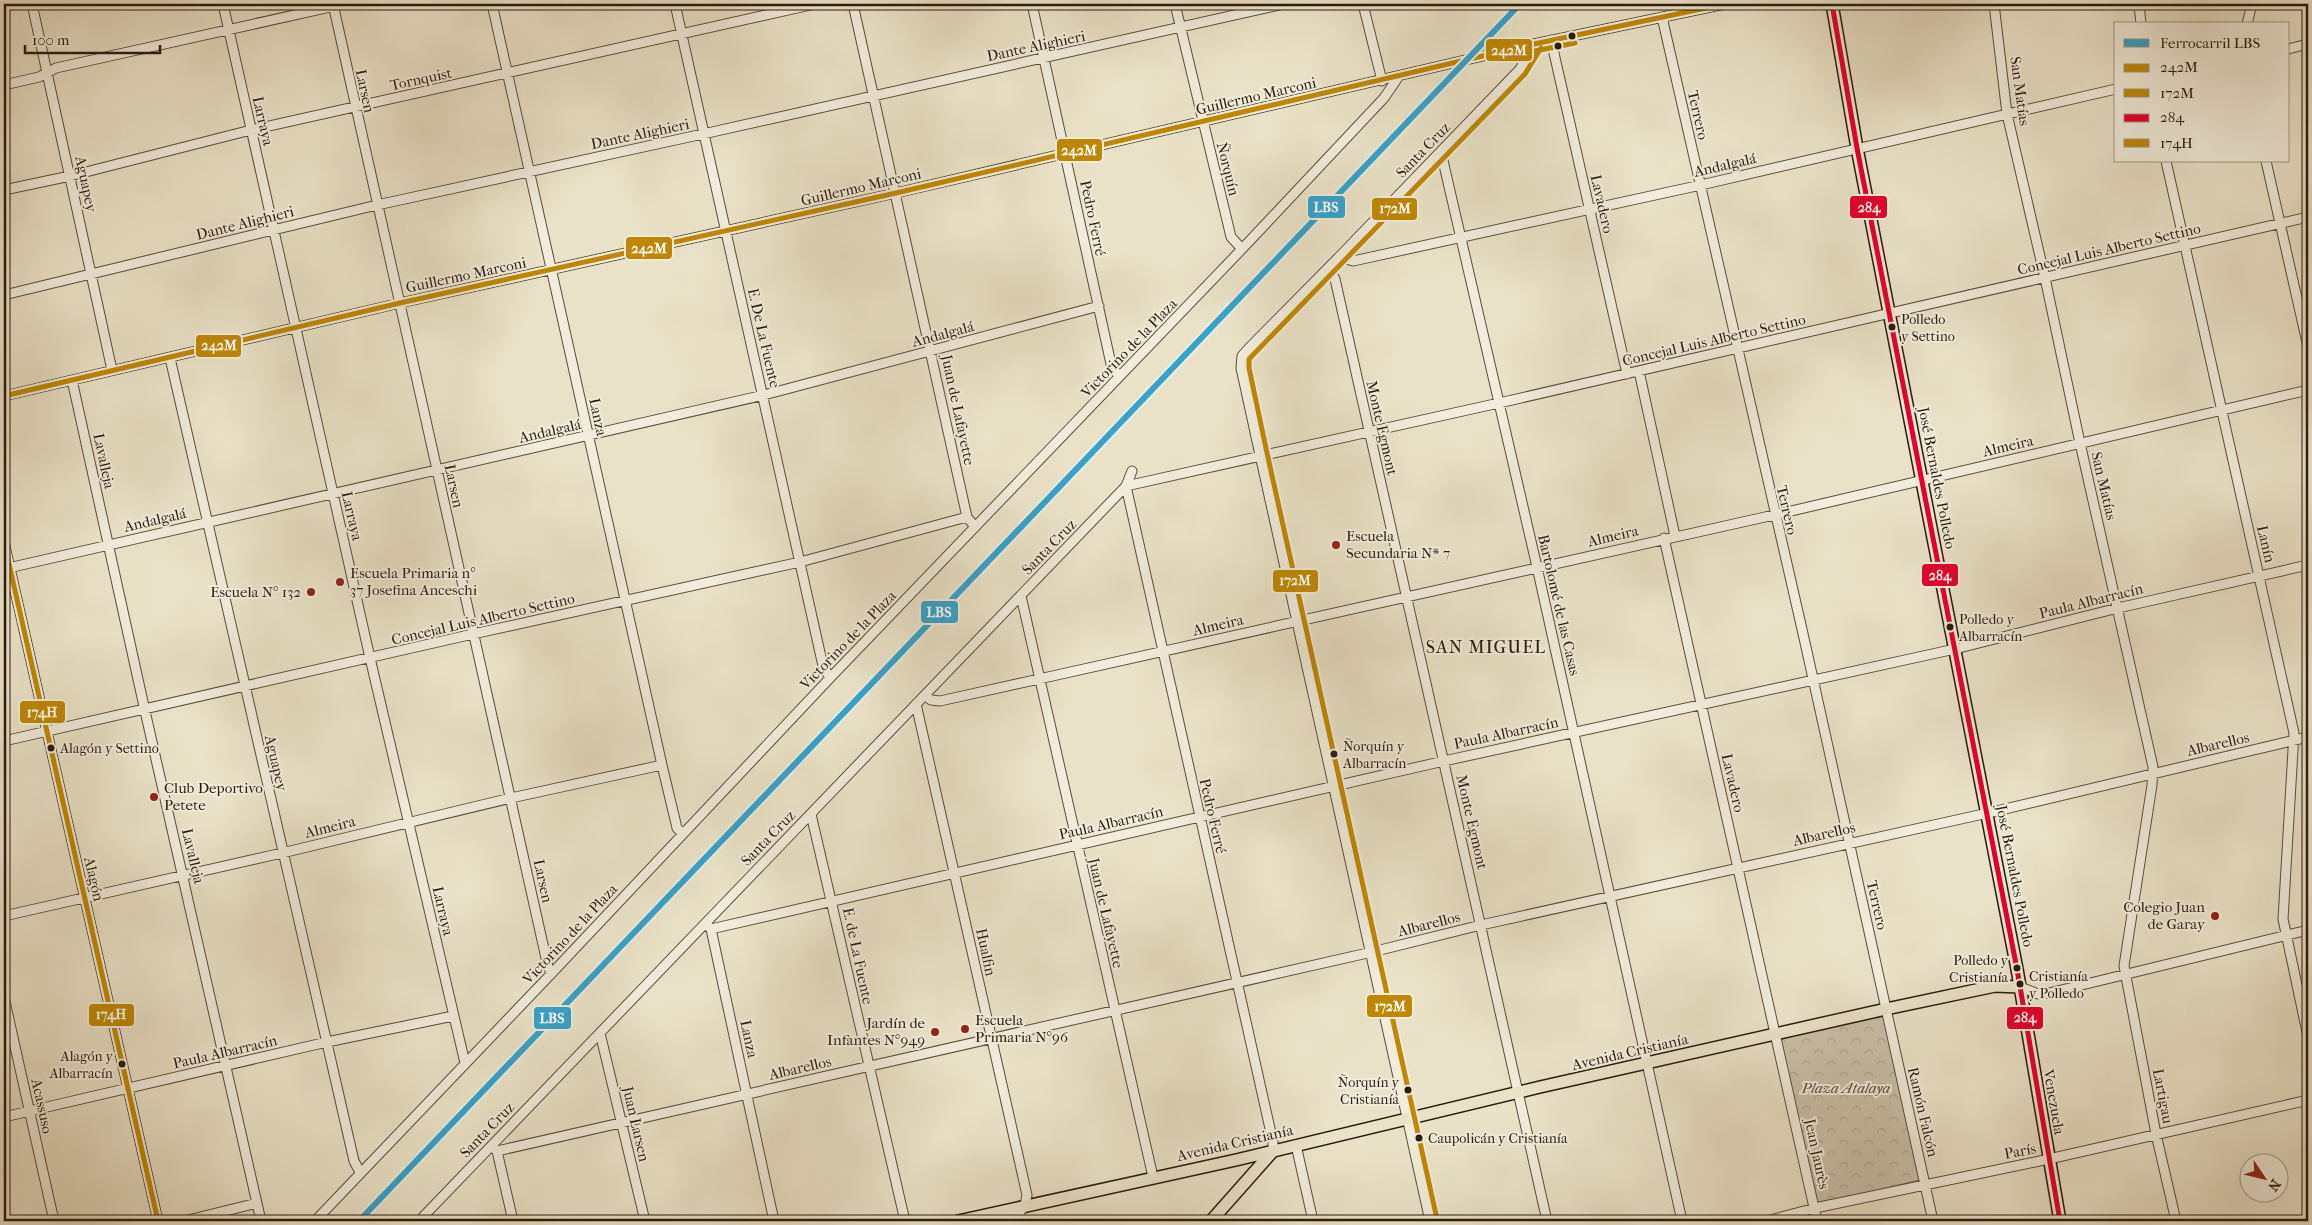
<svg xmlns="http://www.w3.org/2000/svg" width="2312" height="1225" viewBox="0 0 2312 1225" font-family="'IM FELL French Canon',serif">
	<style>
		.forest { fill: url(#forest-crowns); stroke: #7a6e5c }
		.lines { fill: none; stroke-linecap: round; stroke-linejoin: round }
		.minor-casing { stroke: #5a4d3d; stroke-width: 11 }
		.major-casing { stroke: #2a1b0f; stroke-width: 14 }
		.minor { stroke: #f1ecdb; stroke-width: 9 }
		.major { stroke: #eae2c8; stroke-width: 11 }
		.bus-1-casing { stroke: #f1ecdb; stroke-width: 9 }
		.bus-2-casing { stroke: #f1ecdb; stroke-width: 9 }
		.bus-3-casing { stroke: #f1ecdb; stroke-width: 9 }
		.bus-4-casing { stroke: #f1ecdb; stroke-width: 9 }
		.bus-1 { stroke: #be8804; stroke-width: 5 }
		.bus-2 { stroke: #be8804; stroke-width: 5 }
		.bus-3 { stroke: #e4002b; stroke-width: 5 }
		.bus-4 { stroke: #be8804; stroke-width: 5 }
		.rail-1-casing { stroke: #f1ecdb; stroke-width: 10 }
		.rail-1 { stroke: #35a3cc; stroke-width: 6 }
		.bus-dot { fill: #2a1b0f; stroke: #f1ecdb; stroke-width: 2 }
		.poi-dot { fill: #8f2418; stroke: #f1ecdb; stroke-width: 2 }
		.labels { text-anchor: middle; stroke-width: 4; stroke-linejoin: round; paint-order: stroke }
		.bus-label { font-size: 14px; fill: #2a1b0f; stroke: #f1ecdb; text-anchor: start }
		.street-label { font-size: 15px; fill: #2a1b0f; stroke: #f1ecdb }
		.poi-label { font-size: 15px; fill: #2a1b0f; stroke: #f1ecdb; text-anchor: start }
		.park-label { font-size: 15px; font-style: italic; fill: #5a4d3d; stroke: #f1ecdb }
		.quarter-label { font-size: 18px; letter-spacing: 1px; fill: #2a1b0f; stroke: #f1ecdb }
		.line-badge { stroke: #f1ecdb; stroke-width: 2 }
		.badge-label { font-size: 14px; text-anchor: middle; font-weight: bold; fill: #fff }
	</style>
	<defs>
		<pattern id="forest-crowns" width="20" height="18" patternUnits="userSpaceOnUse" patternTransform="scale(1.25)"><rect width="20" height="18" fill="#c9c0a9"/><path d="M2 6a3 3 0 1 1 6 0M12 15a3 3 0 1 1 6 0" fill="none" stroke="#ada490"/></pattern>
	</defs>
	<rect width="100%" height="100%" fill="#eae2c8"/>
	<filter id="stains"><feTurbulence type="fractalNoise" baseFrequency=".004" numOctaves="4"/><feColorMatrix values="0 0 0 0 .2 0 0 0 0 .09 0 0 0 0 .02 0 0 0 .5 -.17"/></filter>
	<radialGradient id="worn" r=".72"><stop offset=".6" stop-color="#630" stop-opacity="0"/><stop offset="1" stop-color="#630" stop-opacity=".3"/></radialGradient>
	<path class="forest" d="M1887,1015L1923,1179L1818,1205L1779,1039Z"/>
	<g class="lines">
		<g class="minor-casing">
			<path id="minor" d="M32,4L112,370
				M223,4L370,658L465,1063
				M333,4L548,967L552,973
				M492,4L662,765L677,828L683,834
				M675,4L823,666L830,678
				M853,4L967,517L975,527
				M1032,4L1111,364L1119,377
				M1175,4L1231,237L1242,249
				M1363,4L1382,81
				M1994,4L2007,114L2045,278L2080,443L2153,767L2152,785L2124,966L2156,1134L2176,1221
				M2139,4L2141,24
				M1662,17L1804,638L1933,1221
				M2247,24L2252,4
				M1551,40L1627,374
				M2288,49L2308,44
				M4,85L39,77L56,68L344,4
				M1441,152L1537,567L1682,1221
				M2166,161L2294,733L2283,919L2308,1037
				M2266,161L2308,347
				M4,190L70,176L251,130L815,4
				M1339,257L1353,261L1701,185L2116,89
				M1328,268L1335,279L1547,1221
				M4,295L377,205L703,134L1284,4
				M170,358L354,1161L360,1172
				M1639,371L1675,536
				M72,380L145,711L261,1221
				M4,396L400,303L896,193L1534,44L1725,4
				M1126,486L1499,403L2308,217
				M1126,486L1273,1142V1151
				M1664,538L1817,1221
				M4,542L158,1221
				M4,569L764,395L1099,306
				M1021,596L1153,1177
				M925,695L931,700L940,701L1039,679L1774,515L2308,390
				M916,704L1027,1195L1025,1205L1013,1221
				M4,741L473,634L800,562L967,517
				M811,814L905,1221
				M4,916L282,853L511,798L662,765
				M707,925L711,929L774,1221
				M711,929L1444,761L1955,649L2118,608L2308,565
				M2020,987L2038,994L2049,993L2308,930
				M4,997L54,1221
				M600,1033L645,1221
				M4,1117L327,1042L453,1016
				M1296,1145L1313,1221
				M493,1147L497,1151L513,1221
				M497,1151L1372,952L1481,925L1988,813L2308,737
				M184,1221L257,1203
				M315,1221L552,973L830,678L1242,249L1384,98L1399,76
				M419,1221L1126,486L1132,471
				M1430,1221L1260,455L1241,368L1242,356L1249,348L1339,257L1520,69L1534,44
				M1767,1221L1815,1208L2049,1159L2308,1100"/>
		</g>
		<g class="major-casing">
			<path id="major" d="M1832,4L1857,148L2017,969L2060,1221
				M958,1221L1236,1160L1540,1087L1886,1009L1995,986L2020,987
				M1211,1221L1273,1151"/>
		</g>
		<use href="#minor" class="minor"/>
		<use href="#major" class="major"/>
		<g class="bus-1-casing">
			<path id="bus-1" d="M4,396L400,303L896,193L1534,44L1725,4"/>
		</g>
		<g class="bus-2-casing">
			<path id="bus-2" d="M1535,51L1575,43
				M1437,1219L1267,453L1249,368V359L1525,74L1541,48"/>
		</g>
		<g class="bus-3-casing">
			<path id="bus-3" d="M1832,4L1857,148L2017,969L2060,1221"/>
		</g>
		<g class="bus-4-casing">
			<path id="bus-4" d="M4,542L158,1221"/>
		</g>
		<use href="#bus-1" class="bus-1"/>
		<use href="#bus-2" class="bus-2"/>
		<use href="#bus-3" class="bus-3"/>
		<use href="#bus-4" class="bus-4"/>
		<g class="rail-1-casing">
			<path id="rail-1" d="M359,1221L1520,4"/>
		</g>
		<use href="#rail-1" class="rail-1"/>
	</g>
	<g class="bus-dot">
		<circle cx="1572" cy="36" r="4.5"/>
		<circle cx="1558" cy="46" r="4.5"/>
		<circle cx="1892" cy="327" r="4.5"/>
		<circle cx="1950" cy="627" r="4.5"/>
		<circle cx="51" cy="748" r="4.5"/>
		<circle cx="1334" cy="754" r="4.5"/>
		<circle cx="2017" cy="968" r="4.5"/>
		<circle cx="2020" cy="984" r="4.5"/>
		<circle cx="122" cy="1064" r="4.5"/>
		<circle cx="1408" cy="1090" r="4.5"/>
		<circle cx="1419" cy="1138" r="4.5"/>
	</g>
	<g class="poi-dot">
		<circle cx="1336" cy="545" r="5"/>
		<circle cx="340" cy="582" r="5"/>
		<circle cx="311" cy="592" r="5"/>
		<circle cx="154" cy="797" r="5"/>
		<circle cx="2215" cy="916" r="5"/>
		<circle cx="965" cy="1029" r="5"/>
		<circle cx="935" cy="1032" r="5"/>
	</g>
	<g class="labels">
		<g class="bus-label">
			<text x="1901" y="324">Polledo<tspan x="1901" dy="17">y Settino</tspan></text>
			<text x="1959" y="624">Polledo y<tspan x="1959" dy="17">Albarracín</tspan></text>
			<text x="1343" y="751">Ñorquín y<tspan x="1343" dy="17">Albarracín</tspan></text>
			<text x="60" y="753">Alagón y Settino</text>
			<text x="2008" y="965" text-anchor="end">Polledo y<tspan x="2008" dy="17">Cristianía</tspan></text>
			<text x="2029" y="981">Cristianía<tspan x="2029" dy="17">y Polledo</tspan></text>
			<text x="113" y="1061" text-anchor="end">Alagón y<tspan x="113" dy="17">Albarracín</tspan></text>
			<text x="1399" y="1087" text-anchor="end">Ñorquín y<tspan x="1399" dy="17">Cristianía</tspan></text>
			<text x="1428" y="1143">Caupolicán y Cristianía</text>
		</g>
		<g class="street-label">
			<text transform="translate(1036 46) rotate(-12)" y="5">Dante Alighieri</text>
			<text transform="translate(421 79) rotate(-12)" y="5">Tornquist</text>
			<text transform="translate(365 91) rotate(78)" y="5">Larsen</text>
			<text transform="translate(2020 91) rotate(82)" y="5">San Matías</text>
			<text transform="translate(1256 96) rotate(-13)" y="5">Guillermo Marconi</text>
			<text transform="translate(1698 115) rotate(77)" y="5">Terrero</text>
			<text transform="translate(263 121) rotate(77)" y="5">Larraya</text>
			<text transform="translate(640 134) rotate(-12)" y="5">Dante Alighieri</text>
			<text transform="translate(1423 150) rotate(-46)" y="5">Santa Cruz</text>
			<text transform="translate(1725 165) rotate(-13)" y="5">Andalgalá</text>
			<text transform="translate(1228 169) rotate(76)" y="5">Ñorquín</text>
			<text transform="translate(86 184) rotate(78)" y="5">Aguapey</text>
			<text transform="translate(861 187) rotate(-13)" y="5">Guillermo Marconi</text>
			<text transform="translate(1602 204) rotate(77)" y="5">Lavadero</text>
			<text transform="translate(1093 218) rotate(78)" y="5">Pedro Ferré</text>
			<text transform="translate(245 223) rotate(-14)" y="5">Dante Alighieri</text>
			<text transform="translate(2109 249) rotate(-13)" y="5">Concejal Luis Alberto Settino</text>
			<text transform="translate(466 275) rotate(-12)" y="5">Guillermo Marconi</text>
			<text transform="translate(943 334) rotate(-15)" y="5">Andalgalá</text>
			<text transform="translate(764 338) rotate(77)" y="5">E. De La Fuente</text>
			<text transform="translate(1714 340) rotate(-13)" y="5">Concejal Luis Alberto Settino</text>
			<text transform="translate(1129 348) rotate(-46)" y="5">Victorino de la Plaza</text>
			<text transform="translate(958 410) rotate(78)" y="5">Juan de Lafayette</text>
			<text transform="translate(598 417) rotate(78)" y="5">Lanza</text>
			<text transform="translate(1382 428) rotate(77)" y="5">Monte Egmont</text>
			<text transform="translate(550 431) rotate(-13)" y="5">Andalgalá</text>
			<text transform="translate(2008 446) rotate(-13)" y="5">Almeira</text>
			<text transform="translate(104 461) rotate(78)" y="5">Lavalleja</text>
			<text transform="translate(1937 478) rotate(79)" y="5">José Bernaldes Polledo</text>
			<text transform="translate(454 486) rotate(78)" y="5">Larsen</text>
			<text transform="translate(2104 486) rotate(77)" y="5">San Matías</text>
			<text transform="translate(1787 510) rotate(77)" y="5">Terrero</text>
			<text transform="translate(352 516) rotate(77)" y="5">Larraya</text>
			<text transform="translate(155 520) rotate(-13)" y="5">Andalgalá</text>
			<text transform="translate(1613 536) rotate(-13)" y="5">Almeira</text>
			<text transform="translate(2266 544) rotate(77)" y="5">Lanín</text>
			<text transform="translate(1049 547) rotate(-46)" y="5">Santa Cruz</text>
			<text transform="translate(2091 601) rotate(-14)" y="5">Paula Albarracín</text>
			<text transform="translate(1559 605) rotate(77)" y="5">Bartolomé de las Casas</text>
			<text transform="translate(483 619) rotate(-13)" y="5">Concejal Luis Alberto Settino</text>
			<text transform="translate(1218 625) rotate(-13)" y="5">Almeira</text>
			<text transform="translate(848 640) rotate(-46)" y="5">Victorino de la Plaza</text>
			<text transform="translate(1506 733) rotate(-12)" y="5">Paula Albarracín</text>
			<text transform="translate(2218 744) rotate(-13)" y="5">Albarellos</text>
			<text transform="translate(276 763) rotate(77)" y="5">Aguapey</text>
			<text transform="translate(1733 783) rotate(77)" y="5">Lavadero</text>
			<text transform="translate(1213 816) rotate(77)" y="5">Pedro Ferré</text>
			<text transform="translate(1472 822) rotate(77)" y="5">Monte Egmont</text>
			<text transform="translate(1111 823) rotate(-13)" y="5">Paula Albarracín</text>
			<text transform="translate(330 827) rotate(-14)" y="5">Almeira</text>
			<text transform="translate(1824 834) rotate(-13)" y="5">Albarellos</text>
			<text transform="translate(768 838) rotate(-46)" y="5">Santa Cruz</text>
			<text transform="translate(193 856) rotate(77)" y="5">Lavalleja</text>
			<text transform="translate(2015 876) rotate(79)" y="5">José Bernaldes Polledo</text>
			<text transform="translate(94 879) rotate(77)" y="5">Alagón</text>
			<text transform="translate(543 881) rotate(78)" y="5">Larsen</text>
			<text transform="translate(1877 905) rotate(77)" y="5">Terrero</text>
			<text transform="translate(443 911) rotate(77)" y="5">Larraya</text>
			<text transform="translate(1106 913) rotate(77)" y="5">Juan de Lafayette</text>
			<text transform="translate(1429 924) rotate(-14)" y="5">Albarellos</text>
			<text transform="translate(570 934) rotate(-47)" y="5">Victorino de la Plaza</text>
			<text transform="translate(986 952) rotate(78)" y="5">Hualfin</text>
			<text transform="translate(858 956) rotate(78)" y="5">E. de La Fuente</text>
			<text transform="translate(749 1039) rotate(78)" y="5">Lanza</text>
			<text transform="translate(225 1052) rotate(-13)" y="5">Paula Albarracín</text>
			<text transform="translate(1630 1052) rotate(-13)" y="5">Avenida Cristianía</text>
			<text transform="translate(800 1068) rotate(-13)" y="5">Albarellos</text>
			<text transform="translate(2163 1096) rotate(79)" y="5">Lartigau</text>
			<text transform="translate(2054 1102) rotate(80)" y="5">Venezuela</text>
			<text transform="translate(42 1106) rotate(78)" y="5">Acassuso</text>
			<text transform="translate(1923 1112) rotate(77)" y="5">Ramón Falcón</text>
			<text transform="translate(636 1124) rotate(77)" y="5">Juan Larsen</text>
			<text transform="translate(487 1130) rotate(-46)" y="5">Santa Cruz</text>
			<text transform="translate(1235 1143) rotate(-13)" y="5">Avenida Cristianía</text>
			<text transform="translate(2020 1151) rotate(-11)" y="5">París</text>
			<text transform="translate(1817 1154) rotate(78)" y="5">Jean Jaurès</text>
		</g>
		<g class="poi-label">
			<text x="1346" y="541">Escuela<tspan x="1346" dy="17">Secundaria N* 7</tspan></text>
			<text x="350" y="578">Escuela Primaria n°<tspan x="350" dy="17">37 Josefina Anceschi</tspan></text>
			<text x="301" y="597" text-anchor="end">Escuela N° 132</text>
			<text x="164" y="793">Club Deportivo<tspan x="164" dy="17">Petete</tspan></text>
			<text x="2205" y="912" text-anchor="end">Colegio Juan<tspan x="2205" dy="17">de Garay</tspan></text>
			<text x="975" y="1025">Escuela<tspan x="975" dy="17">Primaria N°96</tspan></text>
			<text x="925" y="1028" text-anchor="end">Jardín de<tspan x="925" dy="17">Infantes N°949</tspan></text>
		</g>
		<g class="park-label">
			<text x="1846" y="1093">Plaza Atalaya</text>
		</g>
		<g class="quarter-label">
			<text x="1486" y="653">SAN MIGUEL</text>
		</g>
	</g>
	<g class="line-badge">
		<rect x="1485" y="38" width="48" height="24" rx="5" fill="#be8804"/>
		<rect x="1056" y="138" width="47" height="24" rx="5" fill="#be8804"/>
		<rect x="1307" y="195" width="39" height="24" rx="5" fill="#35a3cc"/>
		<rect x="1849" y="195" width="39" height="24" rx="5" fill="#e4002b"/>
		<rect x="1371" y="197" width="47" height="24" rx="5" fill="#be8804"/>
		<rect x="625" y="236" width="48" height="24" rx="5" fill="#be8804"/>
		<rect x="195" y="334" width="47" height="24" rx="5" fill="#be8804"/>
		<rect x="1921" y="563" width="38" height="24" rx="5" fill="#e4002b"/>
		<rect x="1272" y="569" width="47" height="24" rx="5" fill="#be8804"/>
		<rect x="920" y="600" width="39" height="24" rx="5" fill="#35a3cc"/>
		<rect x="19" y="700" width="47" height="24" rx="5" fill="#be8804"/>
		<rect x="1366" y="994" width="47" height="24" rx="5" fill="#be8804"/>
		<rect x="88" y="1003" width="47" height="24" rx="5" fill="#be8804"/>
		<rect x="2006" y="1006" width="38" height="24" rx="5" fill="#e4002b"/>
		<rect x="533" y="1006" width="39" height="24" rx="5" fill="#35a3cc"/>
	</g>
	<g class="badge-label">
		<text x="1509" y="55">242M</text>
		<text x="1079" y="155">242M</text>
		<text x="1326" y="212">LBS</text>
		<text x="1869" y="212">284</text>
		<text x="1395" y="213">172M</text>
		<text x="649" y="253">242M</text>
		<text x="219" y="350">242M</text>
		<text x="1940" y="580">284</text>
		<text x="1295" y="585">172M</text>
		<text x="939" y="617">LBS</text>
		<text x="42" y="717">174H</text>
		<text x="1390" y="1011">172M</text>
		<text x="111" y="1019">174H</text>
		<text x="2025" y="1022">284</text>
		<text x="552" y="1023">LBS</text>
	</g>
	<rect width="2312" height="1225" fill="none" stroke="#eae2c8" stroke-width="20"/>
	<rect x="5" y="5" width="2302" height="1215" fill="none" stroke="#2a1b0f" stroke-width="2.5"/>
	<rect x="10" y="10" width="2292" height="1205" fill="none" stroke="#2a1b0f"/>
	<rect x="2114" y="22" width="175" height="140" fill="#f1ecdb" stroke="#a19889"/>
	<rect x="2124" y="39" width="25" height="8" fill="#35a3cc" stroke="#a19889"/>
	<text x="2160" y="48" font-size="15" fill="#2a1b0f">Ferrocarril LBS</text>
	<rect x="2124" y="64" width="25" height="8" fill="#be8804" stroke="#a19889"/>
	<text x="2160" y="72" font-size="15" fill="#2a1b0f">242M</text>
	<rect x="2124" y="89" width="25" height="8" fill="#be8804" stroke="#a19889"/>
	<text x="2160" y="98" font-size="15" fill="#2a1b0f">172M</text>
	<rect x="2124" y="114" width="25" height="8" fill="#e4002b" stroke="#a19889"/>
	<text x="2160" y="122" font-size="15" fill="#2a1b0f">284</text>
	<rect x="2124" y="139" width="25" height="8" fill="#be8804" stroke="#a19889"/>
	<text x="2160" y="148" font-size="15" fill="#2a1b0f">174H</text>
	<g transform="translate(2264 1178) rotate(125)"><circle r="24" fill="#f1ecdb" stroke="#a19889"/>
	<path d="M0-4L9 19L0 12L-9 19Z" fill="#8f2418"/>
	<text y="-8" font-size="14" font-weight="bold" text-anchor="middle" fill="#2a1b0f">N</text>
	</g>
	<path d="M25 45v8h135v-8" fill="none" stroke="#2a1b0f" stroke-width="2.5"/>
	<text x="32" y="45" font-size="15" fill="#2a1b0f" stroke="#f1ecdb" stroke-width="4" paint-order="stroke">100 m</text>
	<rect width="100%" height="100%" filter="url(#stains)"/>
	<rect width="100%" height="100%" fill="url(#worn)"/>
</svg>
